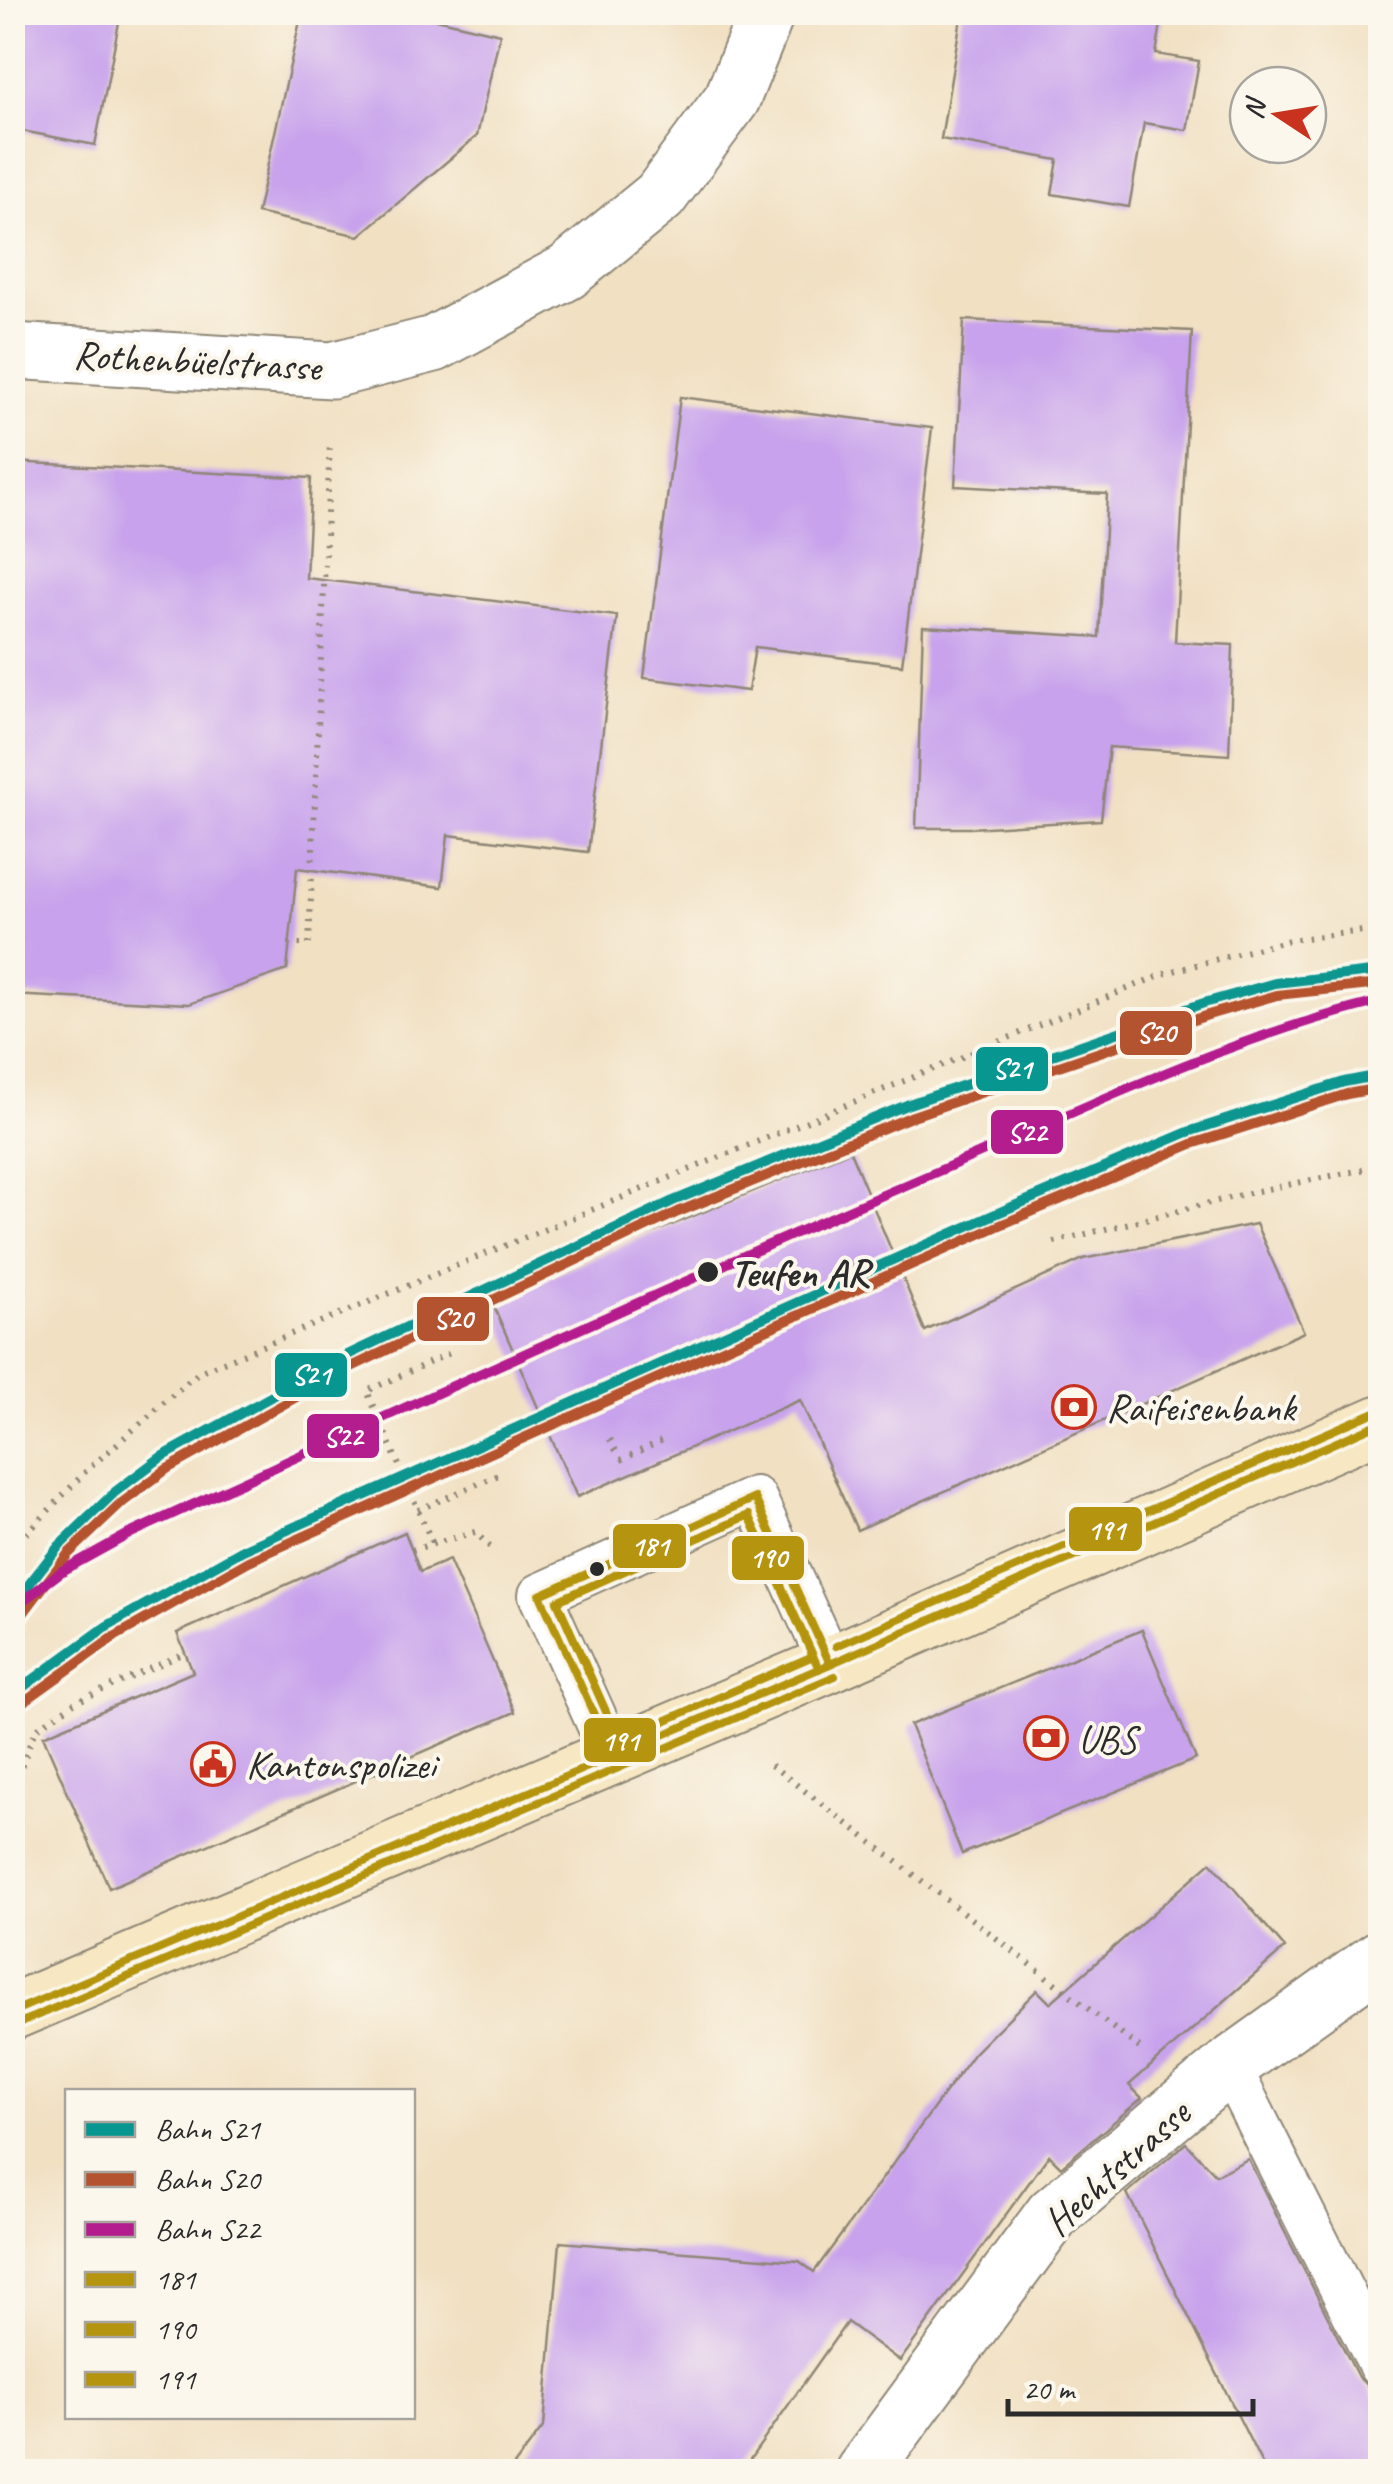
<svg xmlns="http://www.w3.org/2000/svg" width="1393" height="2484" viewBox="0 0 1393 2484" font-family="Caveat,sans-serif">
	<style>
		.building { fill: #c8a2ec }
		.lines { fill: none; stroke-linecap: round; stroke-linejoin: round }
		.lane-casing { stroke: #8e8676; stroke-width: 46 }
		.street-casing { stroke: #8e8676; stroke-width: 59 }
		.secondary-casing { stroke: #8e8676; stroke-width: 59 }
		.path { stroke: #8e8676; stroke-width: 6; stroke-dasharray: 2.5 8; stroke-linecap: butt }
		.lane { stroke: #fff; stroke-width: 42 }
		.street { stroke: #fff; stroke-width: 55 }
		.secondary { stroke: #f7e8c3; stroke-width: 55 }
		.bus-1-casing { stroke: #fbf7ec; stroke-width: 15 }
		.bus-2-casing { stroke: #fbf7ec; stroke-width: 15 }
		.bus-3-casing { stroke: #fbf7ec; stroke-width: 15 }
		.bus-1 { stroke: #b5940f; stroke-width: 8 }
		.bus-2 { stroke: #b5940f; stroke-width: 8 }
		.bus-3 { stroke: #b5940f; stroke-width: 8 }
		.rail-1-casing { stroke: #fbf7ec; stroke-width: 18 }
		.rail-2-casing { stroke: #fbf7ec; stroke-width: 18 }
		.rail-3-casing { stroke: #fbf7ec; stroke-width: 18 }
		.rail-1 { stroke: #089690; stroke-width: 10 }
		.rail-2 { stroke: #b4532f; stroke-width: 10 }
		.rail-3 { stroke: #b41d8e; stroke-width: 10 }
		.stop-dot { fill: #2b2b2b; stroke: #fbf7ec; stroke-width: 4 }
		.labels { text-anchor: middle; stroke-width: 8; stroke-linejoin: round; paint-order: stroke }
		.street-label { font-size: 40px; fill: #2b2b2b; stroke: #fbf7ec }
		.stop-label { font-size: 40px; font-weight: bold; fill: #2b2b2b; stroke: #fbf7ec; text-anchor: start }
		.poi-label { font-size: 40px; fill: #2b2b2b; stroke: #fbf7ec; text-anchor: start }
		.line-badge { stroke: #fbf7ec; stroke-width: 4 }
		.badge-label { font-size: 28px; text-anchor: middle; font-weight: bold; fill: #fff }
	</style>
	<rect width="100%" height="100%" fill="#fbf7ec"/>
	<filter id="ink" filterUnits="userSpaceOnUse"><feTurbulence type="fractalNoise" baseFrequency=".01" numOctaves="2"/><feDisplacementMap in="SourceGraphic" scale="20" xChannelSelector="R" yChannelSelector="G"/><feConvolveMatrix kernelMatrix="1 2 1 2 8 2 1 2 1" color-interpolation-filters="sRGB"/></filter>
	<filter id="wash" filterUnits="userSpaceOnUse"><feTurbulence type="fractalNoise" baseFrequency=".0048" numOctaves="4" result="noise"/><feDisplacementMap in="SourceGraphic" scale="40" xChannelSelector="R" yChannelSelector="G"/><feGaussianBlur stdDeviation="2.25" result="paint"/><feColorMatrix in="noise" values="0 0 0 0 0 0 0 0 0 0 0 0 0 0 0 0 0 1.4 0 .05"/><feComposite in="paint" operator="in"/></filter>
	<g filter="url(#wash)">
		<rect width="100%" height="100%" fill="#f1e0c2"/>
		<g id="blocks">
			<path class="building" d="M12,12H121L95,145L12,129Z
				M302,12H407L500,34L477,136L359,236L257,213Z
				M962,12H1163L1156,54L1199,61L1187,130L1144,123L1129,207L1052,194L1058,160L941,139Z
				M964,320L1192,331L1175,642L1233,645L1229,755L1109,747L1101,820L970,828H916L923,626L1099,637L1107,494L955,486Z
				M680,397L932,428L902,665L755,647L748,691L644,678Z
				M12,462L311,478L306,578L617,616L588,852L448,835L442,887L297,868L287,970L189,1004L12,995Z
				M850,1151L925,1331L1083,1259L1256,1224L1304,1332L857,1530L800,1400L577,1497L491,1300Z
				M405,1532L420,1572L449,1560L515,1712L109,1888L43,1736L193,1672L177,1633Z
				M1142,1630L1196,1759L962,1854L910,1725Z
				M1211,1862L1285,1948L1129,2085L1142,2098L1061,2167L1049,2155L900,2361L847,2322L741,2472H509L544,2426L560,2242L799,2261L814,2272L974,2053L1037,1990L1050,2003Z
				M1186,2143L1216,2175L1248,2159L1358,2377L1371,2389L1380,2408V2472H1266L1127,2193Z"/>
		</g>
	</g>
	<g filter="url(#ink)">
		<use href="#blocks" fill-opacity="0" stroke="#8e8676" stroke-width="2.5"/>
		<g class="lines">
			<g class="lane-casing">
				<path id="lane" d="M613,1757L540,1595L755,1498L830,1664
					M1229,2066L1380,2366"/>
			</g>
			<g class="street-casing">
				<path id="street" d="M12,351L332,370L434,344L567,272L660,196L732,99L767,12
					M863,2472L1053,2214L1229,2066L1380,1958"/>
			</g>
			<g class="secondary-casing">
				<path id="secondary" d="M12,2012L830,1664L1380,1423"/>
			</g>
			<path class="path" d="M288,944H309L330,442
				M1054,1242L1253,1192L1380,1166
				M610,1439L617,1453
				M621,1460L665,1439
				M418,1510L503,1473
				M432,1542L367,1391L450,1353
				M12,1549L86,1471L199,1372L1166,973L1289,940L1380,929
				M412,1550L475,1532L495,1552
				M771,1765L1142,2050
				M18,1776L35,1730L74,1703L185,1653"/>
			<use href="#lane" class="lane"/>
			<use href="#street" class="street"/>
			<use href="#secondary" class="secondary"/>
			<g class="bus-1-casing">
				<path id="bus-1" d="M613,1757L540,1595L755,1498L830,1664
					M12,2012L830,1664L1380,1423"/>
			</g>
			<g class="bus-2-casing">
				<path id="bus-2" d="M624,1752L557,1601L749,1515L819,1669
					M17,2024L835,1676"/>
			</g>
			<g class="bus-3-casing">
				<path id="bus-3" d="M749,1515L813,1656L619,1741L557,1601Z
					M836,1646L1375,1412"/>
			</g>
			<use href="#bus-1" class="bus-1"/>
			<use href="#bus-2" class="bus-2"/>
			<use href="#bus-3" class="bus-3"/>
			<g class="rail-1-casing">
				<path id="rail-1" d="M12,1606L59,1546L115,1492L160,1458L339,1359L673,1201L909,1104L1204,1003L1275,983L1380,971
					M12,1695L107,1626L243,1550L993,1215L1188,1132L1344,1082L1380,1075"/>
			</g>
			<g class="rail-2-casing">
				<path id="rail-2" d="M22,1615L68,1554L123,1502L167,1469L345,1370L678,1212L913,1116L1208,1015L1277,995L1380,984
					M19,1705L114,1637L249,1561L998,1226L1192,1144L1347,1094L1380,1088"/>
			</g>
			<g class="rail-3-casing">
				<path id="rail-3" d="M12,1609L62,1571L129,1534C392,1413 655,1293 920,1179C1070,1115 1219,1041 1377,1002"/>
			</g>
			<use href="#rail-1" class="rail-1"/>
			<use href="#rail-2" class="rail-2"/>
			<use href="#rail-3" class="rail-3"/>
		</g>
	</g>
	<defs>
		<g id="bank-ring" transform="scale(2.25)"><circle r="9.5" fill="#fbf7ec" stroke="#c8321e" stroke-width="1.5"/><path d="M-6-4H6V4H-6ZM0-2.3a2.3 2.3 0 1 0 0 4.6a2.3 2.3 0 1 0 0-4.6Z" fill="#c8321e"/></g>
		<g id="civic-ring" transform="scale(2.25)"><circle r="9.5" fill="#fbf7ec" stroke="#c8321e" stroke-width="1.5"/><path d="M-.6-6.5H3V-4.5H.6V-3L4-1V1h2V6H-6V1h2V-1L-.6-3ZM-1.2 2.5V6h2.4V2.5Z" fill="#c8321e"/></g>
	</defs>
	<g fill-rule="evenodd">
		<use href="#bank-ring" x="1074" y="1407"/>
		<use href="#bank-ring" x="1046" y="1738"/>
		<use href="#civic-ring" x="213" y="1764"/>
	</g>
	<g class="stop-dot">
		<circle cx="708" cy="1272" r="12"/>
		<circle cx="597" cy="1569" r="9"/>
	</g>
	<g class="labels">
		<g class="street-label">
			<text transform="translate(197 360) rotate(3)" y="14">Rothenbüelstrasse</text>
			<text transform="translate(1116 2167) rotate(-42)" y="14">Hechtstrasse</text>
		</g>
		<g class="stop-label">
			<text x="730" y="1286">Teufen AR</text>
		</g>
		<g class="poi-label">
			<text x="1106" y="1421">Raifeisenbank</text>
			<text x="1078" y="1752">UBS</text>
			<text x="246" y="1778">Kantonspolizei</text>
		</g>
	</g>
	<g class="line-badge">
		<rect x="1118" y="1009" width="76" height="48" rx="10" fill="#b4532f"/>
		<rect x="974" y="1045" width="76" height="48" rx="10" fill="#089690"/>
		<rect x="989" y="1108" width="76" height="48" rx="10" fill="#b41d8e"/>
		<rect x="415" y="1295" width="76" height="48" rx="10" fill="#b4532f"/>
		<rect x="273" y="1351" width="76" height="48" rx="10" fill="#089690"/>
		<rect x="305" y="1412" width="76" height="48" rx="10" fill="#b41d8e"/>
		<rect x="1067" y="1505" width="77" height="48" rx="10" fill="#b5940f"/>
		<rect x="611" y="1522" width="77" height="48" rx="10" fill="#b5940f"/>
		<rect x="730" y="1534" width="76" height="48" rx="10" fill="#b5940f"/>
		<rect x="582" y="1716" width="76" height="48" rx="10" fill="#b5940f"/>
	</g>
	<g class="badge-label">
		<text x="1156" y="1042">S20</text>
		<text x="1012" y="1078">S21</text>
		<text x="1027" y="1142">S22</text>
		<text x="453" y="1328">S20</text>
		<text x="311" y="1384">S21</text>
		<text x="343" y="1446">S22</text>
		<text x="1106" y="1539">191</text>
		<text x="650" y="1555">181</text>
		<text x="768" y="1567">190</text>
		<text x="620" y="1750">191</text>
	</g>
	<rect width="1393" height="2484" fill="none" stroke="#fbf7ec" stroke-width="50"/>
	<rect x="65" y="2089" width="350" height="330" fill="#fbf7ec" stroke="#a8a59f" stroke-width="2.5"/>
	<rect x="85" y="2122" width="50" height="15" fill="#089690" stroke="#a8a59f" stroke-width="2.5"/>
	<text x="155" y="2139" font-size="30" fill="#2b2b2b">Bahn S21</text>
	<rect x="85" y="2172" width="50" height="15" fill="#b4532f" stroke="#a8a59f" stroke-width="2.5"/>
	<text x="155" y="2189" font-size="30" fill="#2b2b2b">Bahn S20</text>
	<rect x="85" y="2222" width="50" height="15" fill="#b41d8e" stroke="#a8a59f" stroke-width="2.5"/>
	<text x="155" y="2239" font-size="30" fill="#2b2b2b">Bahn S22</text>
	<rect x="85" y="2272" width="50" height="15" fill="#b5940f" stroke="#a8a59f" stroke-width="2.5"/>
	<text x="155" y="2289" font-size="30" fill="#2b2b2b">181</text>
	<rect x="85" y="2322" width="50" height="15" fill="#b5940f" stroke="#a8a59f" stroke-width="2.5"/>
	<text x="155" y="2339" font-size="30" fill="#2b2b2b">190</text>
	<rect x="85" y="2372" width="50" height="15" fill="#b5940f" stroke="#a8a59f" stroke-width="2.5"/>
	<text x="155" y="2389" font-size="30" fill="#2b2b2b">191</text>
	<g transform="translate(1278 115) rotate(282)"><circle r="48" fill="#fbf7ec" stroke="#a8a59f" stroke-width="2.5"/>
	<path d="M0-8L18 38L0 25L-18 38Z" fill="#c8321e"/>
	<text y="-15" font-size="28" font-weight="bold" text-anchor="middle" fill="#2b2b2b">N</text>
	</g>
	<path d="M1008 2399v15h245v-15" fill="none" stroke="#2b2b2b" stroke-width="5"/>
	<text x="1023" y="2399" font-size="30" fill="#2b2b2b" stroke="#fbf7ec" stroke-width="8" paint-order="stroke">20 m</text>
</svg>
